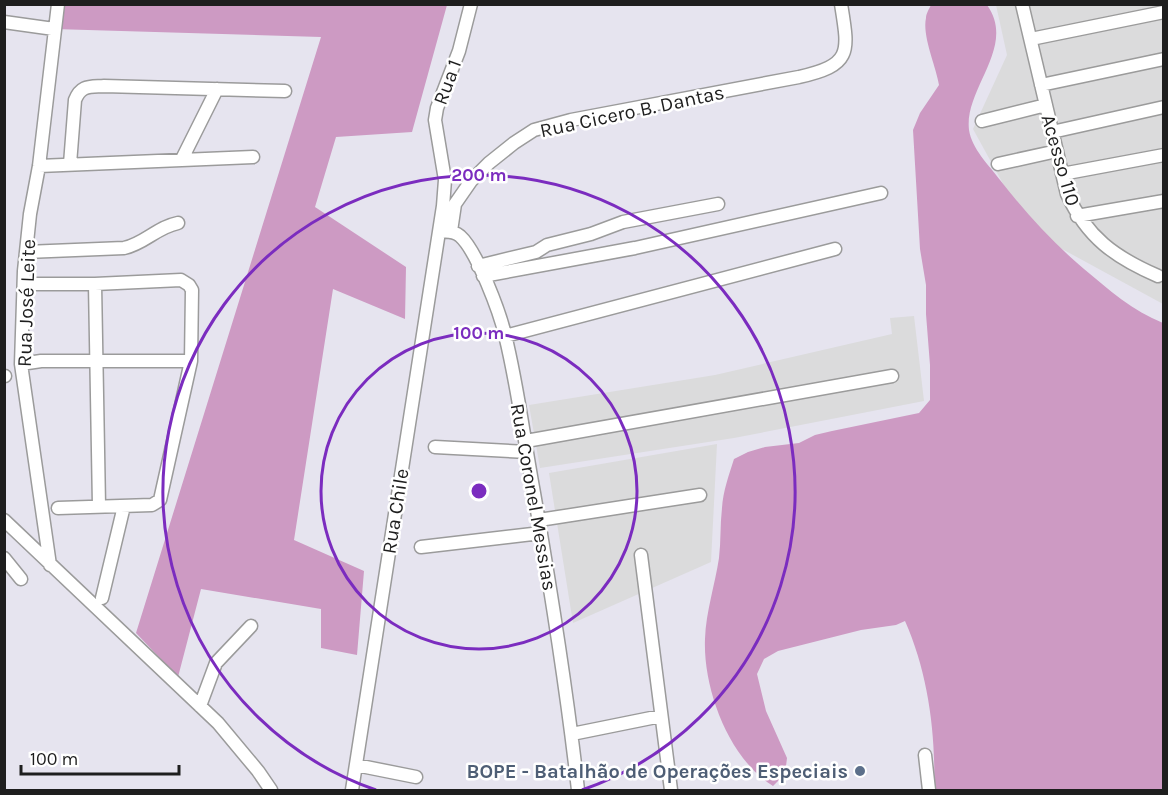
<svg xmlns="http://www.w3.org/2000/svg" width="1168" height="795" viewBox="0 0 1168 795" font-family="Karla,sans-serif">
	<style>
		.residential { fill: #dbdbdc }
		.forest { fill: #cd9ac3 }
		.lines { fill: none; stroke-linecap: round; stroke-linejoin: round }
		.minor-casing { stroke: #9b9b9b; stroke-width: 15 }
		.minor { stroke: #fff; stroke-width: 12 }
		.ring { fill: none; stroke: #7b2cbf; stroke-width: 3 }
		.service-dot { fill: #5c6f8a; stroke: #fff; stroke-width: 2 }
		.labels { text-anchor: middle; stroke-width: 5; stroke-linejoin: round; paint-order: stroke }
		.street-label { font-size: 20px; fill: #1e1e1e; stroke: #fff }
		.service-label { font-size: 20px; font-weight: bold; fill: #4e5e75; stroke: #fff; text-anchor: end }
		.centre { fill: #7b2cbf; stroke: #fff; stroke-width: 3 }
		.ring-label { font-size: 18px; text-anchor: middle; font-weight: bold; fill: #7b2cbf; stroke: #fff; stroke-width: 5; stroke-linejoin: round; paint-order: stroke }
	</style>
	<rect width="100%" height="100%" fill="#e6e4ef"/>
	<path class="residential" d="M996,5H1163V304L1029,231L973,129L1007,55Z
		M914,316L924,401L734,438L540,468L529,405L715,375L892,334L890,318Z
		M717,444L711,562L573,623L549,473Z"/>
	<path class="forest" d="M60,5H447L412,132L336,137L315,207L406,267L405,319L333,289L294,540L364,571L357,655L321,648V609L201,589L178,677L136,633L321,37L54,29Z
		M931,5H987C1017,47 964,88 969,130C972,149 988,164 1000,180C1026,213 1052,242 1084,269C1109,290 1133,311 1163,323V790H934C936,733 928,673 905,621L896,625L861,630L778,651L764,659L757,674L766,711L787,758L785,774L773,786C729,759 703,689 705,639C706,611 715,585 719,558C721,541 720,525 722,508C723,491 729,475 734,459L748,452L765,447L799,443L815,435L832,431L919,413L930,400V365L926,314V285L920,249L913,130L920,113L939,85C936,66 922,36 926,18C926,14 929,9 931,5Z"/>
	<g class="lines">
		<g class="minor-casing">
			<path id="minor" d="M1022,4L1067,194C1087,237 1114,257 1158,276
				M4,22L54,29
				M1031,39L1164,12
				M1041,85L1164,59
				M982,121L1046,105
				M1052,132L1164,107
				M182,159L217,89
				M70,164L75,100C81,85 89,87 104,86L285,91
				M998,164L1057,151
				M39,166L253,157
				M1062,174L1164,155
				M1077,216L1164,201
				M451,231L455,204L471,181L489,163L514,143L534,130L571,120L799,77C852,65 849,53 841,4
				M439,232C447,231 454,231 460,236C477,251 500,313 505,335C518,387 524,440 534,493C551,591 567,691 578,790
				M26,252L124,248C144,244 157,227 178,223
				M478,266L536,252L547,245L591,234L623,222L718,204
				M483,276L635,248L881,193
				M33,284H95L181,280L189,285L192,290L191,361L160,500L152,505L58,508
				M95,284L99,506
				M505,336L835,249
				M21,364L41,361H191
				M4,376H5
				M526,441L892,376
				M435,447L527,452
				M4,520L218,723L258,771L271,790
				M539,520L700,495
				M421,547L541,533
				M641,555L671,790
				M4,558L21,579
				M50,565L21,364L24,271L30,214L39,166L58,4
				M102,598L124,506
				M200,706L216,663L251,626
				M572,734L661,716
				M925,755L929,790
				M356,765L416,777
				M352,790L443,206L445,180L435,120L437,108L459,51L471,4"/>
		</g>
		<use href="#minor" class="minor"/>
	</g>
	<g class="ring">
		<circle cx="479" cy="491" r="158"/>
		<path d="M376 790A316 316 0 1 1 582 790"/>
	</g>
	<circle class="service-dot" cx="860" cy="771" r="6"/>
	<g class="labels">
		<g class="street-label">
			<text transform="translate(447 82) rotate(-70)" y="7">Rua 1</text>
			<text transform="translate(632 111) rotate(-12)" y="7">Rua Cicero B. Dantas</text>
			<text transform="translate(1061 160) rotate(74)" y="7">Acesso 110</text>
			<text transform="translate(26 303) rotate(-88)" y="7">Rua José Leite</text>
			<text transform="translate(534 497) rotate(80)" y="7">Rua Coronel Messias</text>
			<text transform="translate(395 511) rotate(-81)" y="7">Rua Chile</text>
		</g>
		<g class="service-label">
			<text x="848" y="778">BOPE - Batalhão de Operações Especiais</text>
		</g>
	</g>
	<circle cx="479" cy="491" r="9" class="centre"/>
	<g class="ring-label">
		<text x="479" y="181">200 m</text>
		<text x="479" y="339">100 m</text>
	</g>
	<rect width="1168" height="795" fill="none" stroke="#1e1e1e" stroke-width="12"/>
	<path d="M21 765v9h158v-9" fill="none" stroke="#1e1e1e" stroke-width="3"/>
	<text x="30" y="765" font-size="18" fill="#1e1e1e" stroke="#ffffff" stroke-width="4.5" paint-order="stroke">100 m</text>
</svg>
